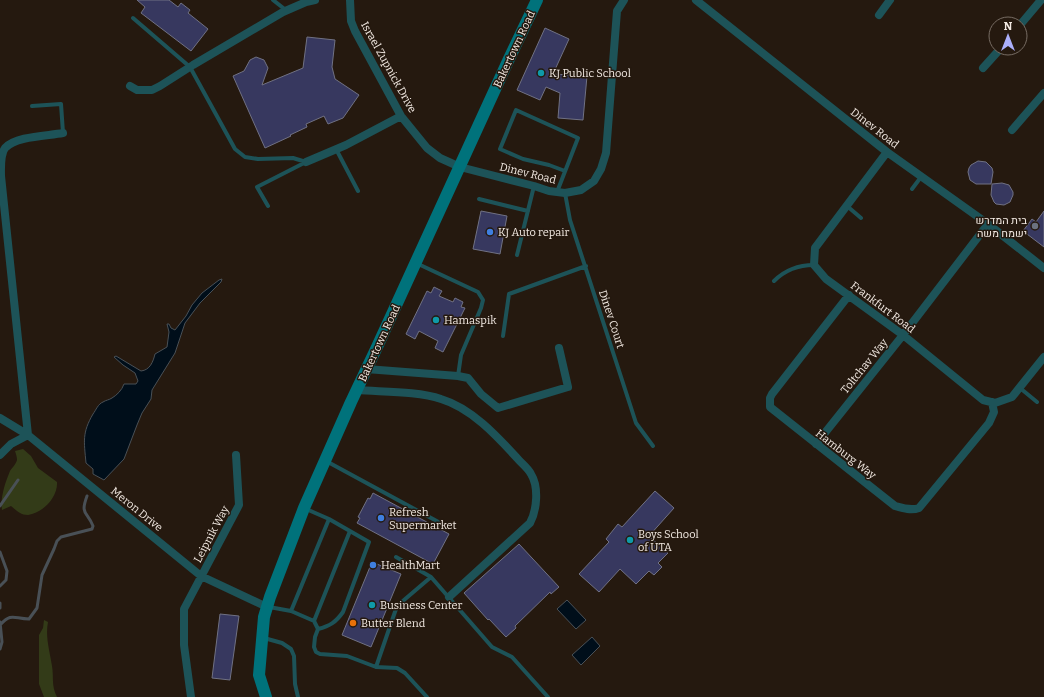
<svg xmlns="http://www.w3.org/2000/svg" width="1044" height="697" viewBox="0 0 1044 697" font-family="Bitter,Heebo,serif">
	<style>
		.green { fill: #333b18 }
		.water { fill: #000e1a; stroke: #495056 }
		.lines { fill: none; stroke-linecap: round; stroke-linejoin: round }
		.stream { stroke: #495056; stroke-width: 3 }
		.building { fill: #37385f; stroke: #707183 }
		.lane { stroke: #1d5358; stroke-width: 4 }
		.street { stroke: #1d5358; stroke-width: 8 }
		.secondary { stroke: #00727b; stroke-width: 12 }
		.culture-dot { fill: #0f9aa8; stroke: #25190f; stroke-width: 1.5 }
		.worship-dot { fill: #6b7280; stroke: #25190f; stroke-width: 1.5 }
		.shop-dot { fill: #3f7fe0; stroke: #25190f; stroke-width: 1.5 }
		.food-dot { fill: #e8710a; stroke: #25190f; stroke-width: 1.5 }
		.labels { text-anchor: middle; stroke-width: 3; stroke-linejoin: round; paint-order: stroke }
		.street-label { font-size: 11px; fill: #f2e9e2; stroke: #25190f }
		.poi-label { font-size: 11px; fill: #f2e9e2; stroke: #25190f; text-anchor: start }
	</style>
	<rect width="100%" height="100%" fill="#25190f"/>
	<path class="green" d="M23,449L31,456L38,468L57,482C58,497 43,513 28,515C20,515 16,510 11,506L2,510C0,498 5,483 10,471C12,468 16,464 17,460C17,457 16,454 15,451Z
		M44,620L48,622C45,637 50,652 52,666C54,678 51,685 57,697H44L39,684V635L43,628Z"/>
	<path class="water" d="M222,279L221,282L200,303L185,323L175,353L152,390L151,399L142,413L137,425L124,459L104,480L93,474V469L86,463C84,441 82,433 93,414C96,410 98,404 103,402C106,400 109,400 112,398C117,395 122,390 124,384H136L138,381L135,373L123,365L114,357L116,356L141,371C150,370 153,362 155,354L167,347L169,332L167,324H169L171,328L175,330L186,316L192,305L202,293L219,280Z
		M567,600L586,620L576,629L557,609Z
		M592,637L600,646L581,665L572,655Z"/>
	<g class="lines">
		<path class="stream" d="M0,506L18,480
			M0,552L7,571L6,580L0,586
			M0,603V608
			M0,622L2,642L0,649
			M0,625C12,612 14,619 29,619L37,608L42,575L54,549L57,541L61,537L92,529L93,526C87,511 80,515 87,496"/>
	</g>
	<path class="building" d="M137,0H169L178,7L181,3L190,10L188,13L208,29L191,51L141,13L145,7Z
		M545,28L569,39L553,74L587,76L583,120L558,118L560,93L546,87L540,100L517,90Z
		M307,37L335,40L332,67L335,79L359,95L343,118L328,124L324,116L306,124L307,127L290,135L291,136L265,148L233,76L244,71L250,60L256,57L264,60L268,68L262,85L303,68Z
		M978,161L986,162L992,168L993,172L991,184H976L970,180L968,172L969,168L971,165Z
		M1002,183L1009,185L1013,192V195L1010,202L1004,205L996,204L994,202L991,195L992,184Z
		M481,211L507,216L500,254L473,249Z
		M1044,211V247L1023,231L1032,219L1036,222Z
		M434,287L442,291L439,296L453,302L455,298L463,302L461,307L465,308L443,352L435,348L438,341L419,331L415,339L406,334L427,291L431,293Z
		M655,491L674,508L649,536L668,553L658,563L662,567L654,575L649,571L636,584L620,569L599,592L579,574L609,542L606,539L618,524L622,527Z
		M373,493L449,534L433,564L357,523L360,518L358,517L368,498L370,499Z
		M519,544L559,587L551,594L550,592L515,626L516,628L506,637L489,619L488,620L464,593Z
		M372,562L401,574L371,647L342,635Z
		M220,614L239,616L230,680L212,678Z"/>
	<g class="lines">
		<path class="lane" d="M273,0L287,11
			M133,18L190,67L235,149L245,157L258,159L293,158L306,162
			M32,106L61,104L63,133
			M336,149L358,191
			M912,189L921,177
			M557,192L578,138L516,110L500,149L523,159L549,165L565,171
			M565,193L570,220L636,423L653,446
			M479,199L528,211
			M268,206L257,187L306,162
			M847,206L861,218
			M517,255L534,186
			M416,263L478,292L483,300L481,308L461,355L458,376
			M774,281C785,270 798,265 814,265
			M503,336L509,294L586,266
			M1020,388L1037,402
			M326,461L444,525
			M306,509L329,519L369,542L343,612C336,622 330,626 318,629
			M396,557L431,577L492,647L512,657L548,697
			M269,607L291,611L314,621L350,531
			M291,611L329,519
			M314,621L318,629L315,637L314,647L316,652L320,654L347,656L376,667L397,668L405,673L427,697
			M264,638L282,643L291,649L294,656L295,684L298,697
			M376,667L397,606L431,577"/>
		<path class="street" d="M350,0L351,21L355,31L401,116L427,148L440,158L460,167L534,186L549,191L565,193L581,190L594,181L601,169L606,153L617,11L624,0
			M696,0L887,152L988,224L1044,268
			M879,15L890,0
			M1020,25L1041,0
			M983,68L1001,48
			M130,86L137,90H152L160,86L193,65L283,12L306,2L315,0
			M1012,130L1044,93
			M887,152L815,248L814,265L826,279L903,335L983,400L995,403L1012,397L1044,357
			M306,162L346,145L401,116
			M849,295L772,394L770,398V407L895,506C902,508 911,511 919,508L989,423L994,412L992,402
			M366,369L458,376L468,378L481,394L498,408L568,387L559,348
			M357,390C382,392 418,391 441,399C471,408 496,435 517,458C521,463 528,468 531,474C539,487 537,510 530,523L449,597
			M0,418L28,435L201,576L267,607
			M28,435L1,176C1,168 0,155 5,148C16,136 47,136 63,133
			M816,444L903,335L988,224
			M0,455L11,444L28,435
			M191,697L184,645V609L239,505L236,455"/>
		<path class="secondary" d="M266,697L259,675L264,617L270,597L304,508L351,402L377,347L508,61L537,0"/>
	</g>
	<g class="culture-dot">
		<circle cx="541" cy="73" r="4"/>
		<circle cx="436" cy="320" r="4"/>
		<circle cx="630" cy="540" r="4"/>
		<circle cx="372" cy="605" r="4"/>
	</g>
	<circle class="worship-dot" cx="1035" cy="226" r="4"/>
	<g class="shop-dot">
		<circle cx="490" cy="232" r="4"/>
		<circle cx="381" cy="518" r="4"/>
		<circle cx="373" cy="565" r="4"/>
	</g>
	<circle class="food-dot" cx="353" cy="623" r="4"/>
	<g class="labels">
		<g class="street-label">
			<text transform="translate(514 49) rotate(-65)" y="4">Bakertown Road</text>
			<text transform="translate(389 67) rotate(61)" y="4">Israel Zupnick Drive</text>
			<text transform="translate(875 128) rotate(38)" y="4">Dinev Road</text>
			<text transform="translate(528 173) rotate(14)" y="4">Dinev Road</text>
			<text transform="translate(883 307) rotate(37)" y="4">Frankfurt Road</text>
			<text transform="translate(612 319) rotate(72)" y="4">Dinev Court</text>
			<text transform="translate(379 343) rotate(-65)" y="4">Bakertown Road</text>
			<text transform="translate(864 366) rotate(-51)" y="4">Toltchav Way</text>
			<text transform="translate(846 454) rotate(38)" y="4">Hamburg Way</text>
			<text transform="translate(137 509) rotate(39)" y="4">Meron Drive</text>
			<text transform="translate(211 534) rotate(-62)" y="4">Leipnik Way</text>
		</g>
		<g class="poi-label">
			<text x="549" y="77">KJ Public School</text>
			<text x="1027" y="224" text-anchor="end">בית המדרש<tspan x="1027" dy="13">ישמח משה</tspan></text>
			<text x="498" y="236">KJ Auto repair</text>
			<text x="444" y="324">Hamaspik</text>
			<text x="389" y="516">Refresh<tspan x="389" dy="13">Supermarket</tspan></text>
			<text x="638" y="538">Boys School<tspan x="638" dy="13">of UTA</tspan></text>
			<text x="381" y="569">HealthMart</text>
			<text x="380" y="609">Business Center</text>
			<text x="361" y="627">Butter Blend</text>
		</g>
	</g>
	<g transform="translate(1008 36)"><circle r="19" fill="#25190f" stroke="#776c63"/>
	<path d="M0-3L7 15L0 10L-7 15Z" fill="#abaffb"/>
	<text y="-6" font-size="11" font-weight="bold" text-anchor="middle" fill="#f2e9e2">N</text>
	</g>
</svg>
